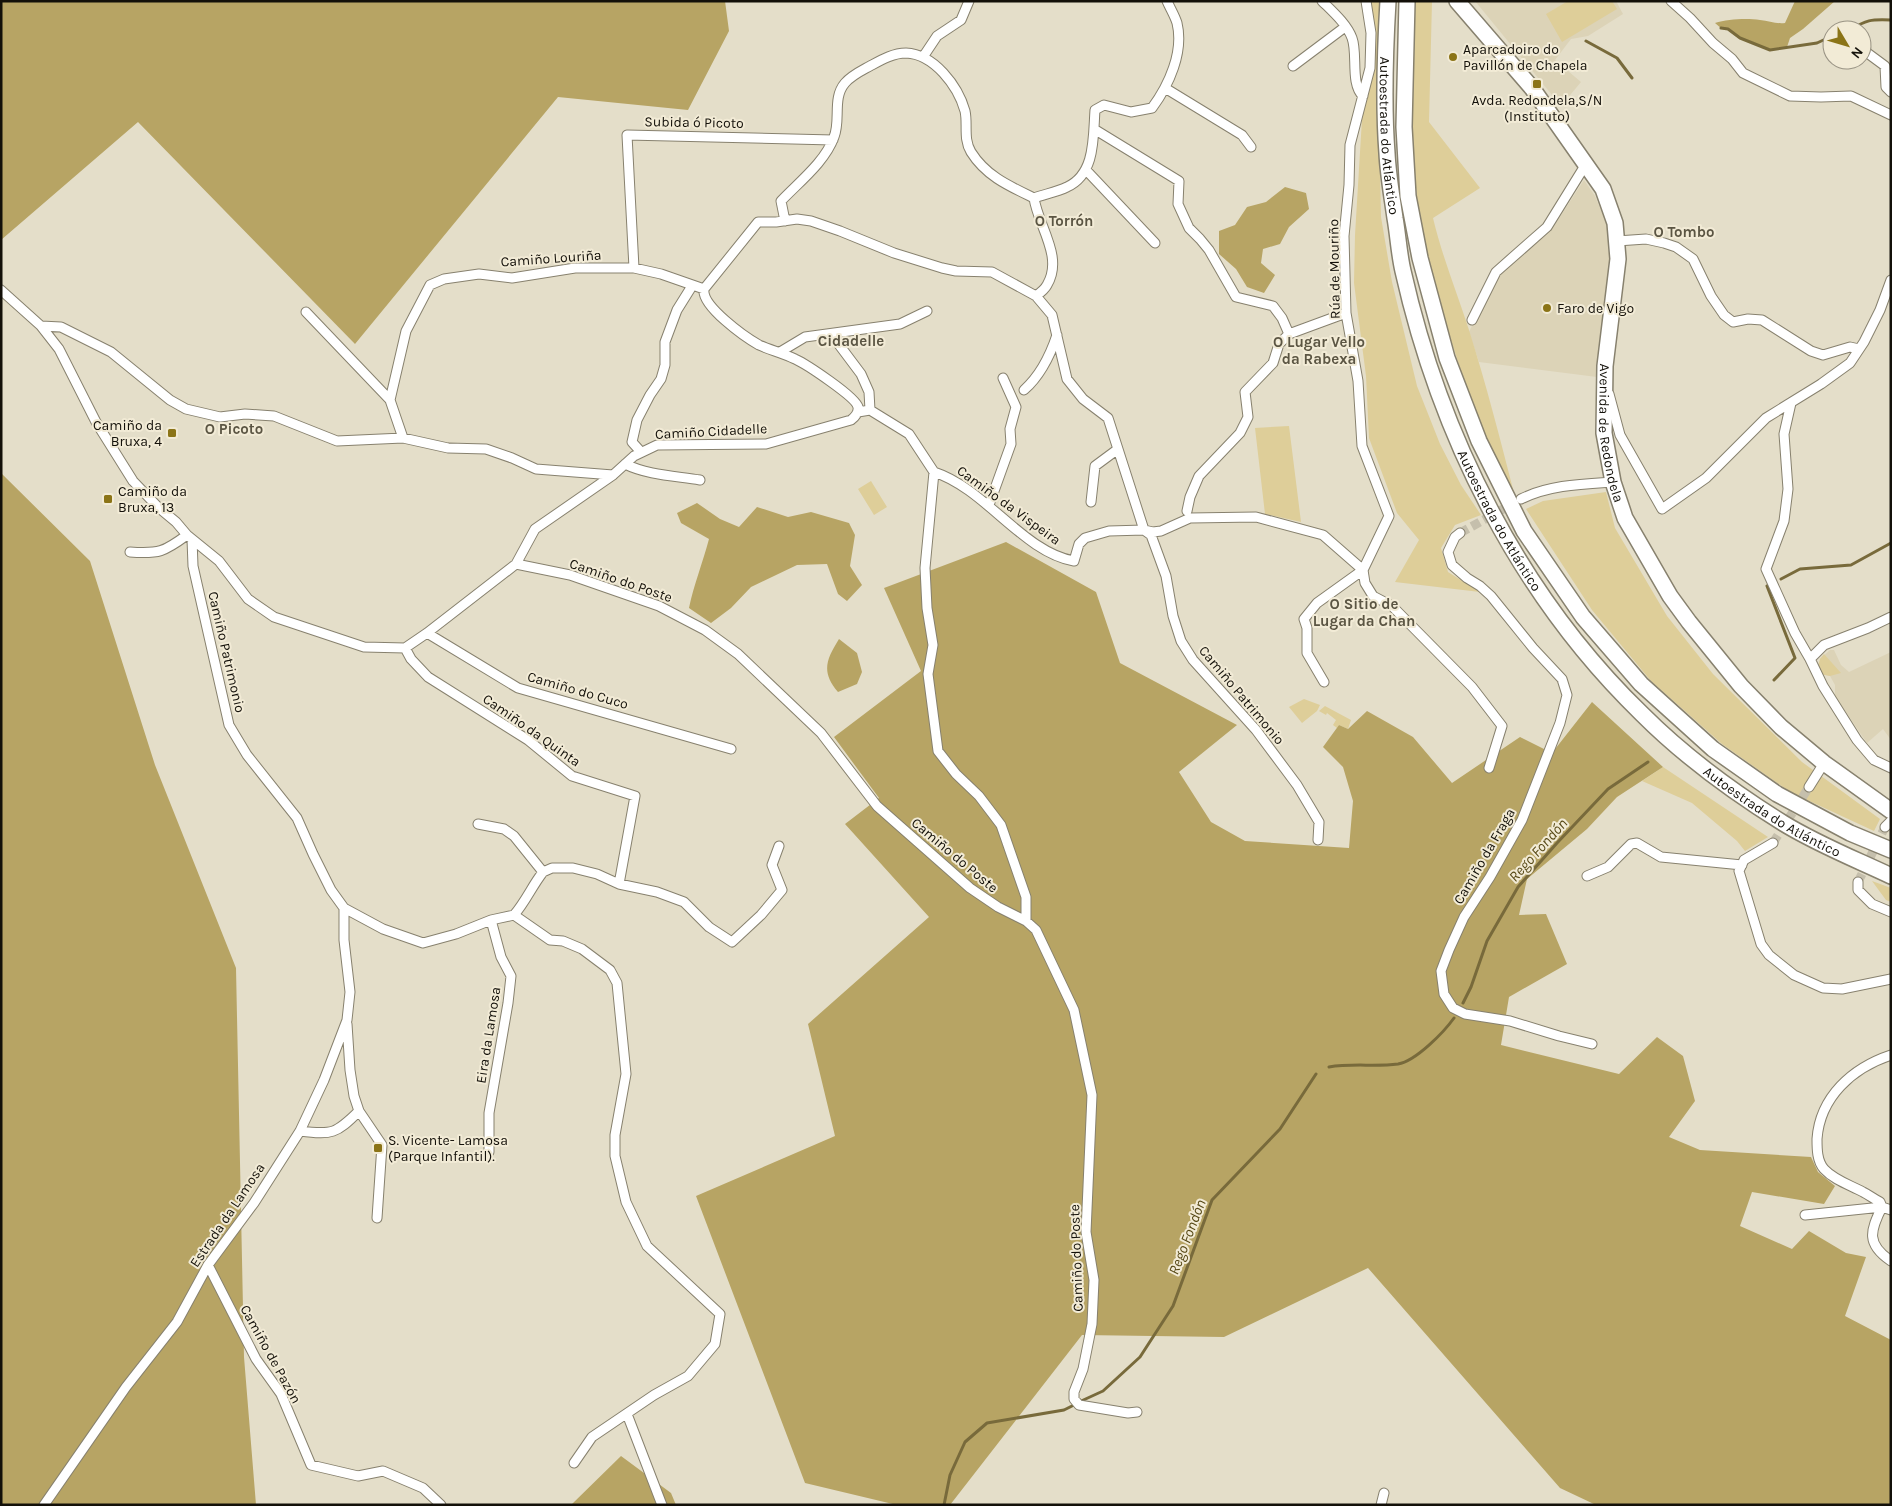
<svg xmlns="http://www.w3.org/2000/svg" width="1892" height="1506" viewBox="0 0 1892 1506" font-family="Karla,sans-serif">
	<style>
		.built { fill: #dcd3b7 }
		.green { fill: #dece99 }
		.forest { fill: #b7a464 }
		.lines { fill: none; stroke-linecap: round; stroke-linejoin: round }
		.stream { stroke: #786a3b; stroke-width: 3 }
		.street-tunnel { stroke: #c5bfac; stroke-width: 9; stroke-dasharray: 9 4.5; stroke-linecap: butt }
		.street-casing { stroke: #87816e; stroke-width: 11 }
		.highway-casing { stroke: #87816e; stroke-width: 18 }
		.street { stroke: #fff; stroke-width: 9 }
		.highway { stroke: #fff; stroke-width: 15 }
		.poi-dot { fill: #8b7417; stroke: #f2ebd6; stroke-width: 2 }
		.labels { text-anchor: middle; stroke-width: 4; stroke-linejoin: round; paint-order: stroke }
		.poi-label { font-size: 14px; fill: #131009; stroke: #f2ebd6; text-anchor: start }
		.street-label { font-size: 14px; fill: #131009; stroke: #f2ebd6 }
		.neighbourhood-label { font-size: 15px; font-weight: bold; fill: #5b5543; stroke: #f2ebd6 }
		.water-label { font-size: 15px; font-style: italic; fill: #564815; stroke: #f2ebd6 }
	</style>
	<rect width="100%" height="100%" fill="#e4dec9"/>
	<path class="built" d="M1475,1H1616L1623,14L1588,36L1571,39L1555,60L1581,82L1561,106Z
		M1584,180L1595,196L1607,225L1610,258L1597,377L1479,362L1469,332L1497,274L1554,226Z
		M1830,650H1834L1841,665L1849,672L1891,652V740L1883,729L1867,743L1835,696V685L1830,676L1820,674V659Z"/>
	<path class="green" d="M1371,1H1380L1379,126L1381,217L1392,282L1417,386L1440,444L1461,485L1481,515L1455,525L1441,548L1448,572L1480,592L1395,582L1419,540L1397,513L1369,438L1366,376L1354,283L1355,235L1362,119L1373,70Z
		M1414,1H1432L1429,122L1480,188L1433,218C1442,256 1457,293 1469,330C1486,384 1500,438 1514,493L1485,435L1460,368L1436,294L1421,232L1409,126Z
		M1568,1H1612L1617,9L1562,42L1546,14Z
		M1289,426L1301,522L1265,514L1255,428Z
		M871,481L887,507L874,515L858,489Z
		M1606,492L1615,528L1667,616L1713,674L1802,762L1880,819L1874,831L1790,792L1722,744L1651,681L1592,610L1526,509L1543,501Z
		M1824,654L1841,673L1830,676L1820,674L1817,669L1820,659Z
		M1304,699L1320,705L1317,711L1302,723L1289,707Z
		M1325,706L1351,720L1348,729L1339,725L1337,728L1333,725L1336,720L1327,713L1326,715L1319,711Z
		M1663,767L1768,837L1745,851L1737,841L1692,803L1642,781Z
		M1872,881L1891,888V902L1886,900Z"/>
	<path class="forest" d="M1,1H725L729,31L688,110L558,97L355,344L138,122L1,240Z
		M1795,1H1835L1803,29L1790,38L1787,47L1770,50L1740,38L1728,29H1722L1715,23C1728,19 1747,18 1760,20C1769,21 1776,24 1785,23Z
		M1285,187L1306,193L1309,209L1289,227L1280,244L1263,249L1261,263L1275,275L1264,293L1247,287L1236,269L1219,254V231L1235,225L1247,207L1266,202Z
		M1,473L90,561L155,765L236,968L244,1357L256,1505H1Z
		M697,503L720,519L739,527L757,507L788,517L811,512L849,523L855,535L850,566L862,585L847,601L838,594L827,564L797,565L751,587L731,608L711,623L689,608C694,584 703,562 709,539L681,523L677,513Z
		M1006,542L1096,592L1120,663L1237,725L1179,772L1211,822L1245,841L1349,848L1353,801L1343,767L1323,747L1339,725L1348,729L1367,711L1413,737L1452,783L1520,737L1552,753L1592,702L1663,767L1617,797L1587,829L1527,879L1519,915L1546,914L1567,964L1509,997L1501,1045L1619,1074L1657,1037L1683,1056L1695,1101L1669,1137L1700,1150L1811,1157L1818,1172L1835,1186L1824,1204L1752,1192L1740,1226L1792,1249L1809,1231L1846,1253L1866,1257L1845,1316L1891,1340V1505H1596L1560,1488L1368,1268L1224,1337L1082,1335L950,1505H897L805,1483L696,1196L835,1136L808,1024L929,917L845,824L879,798L834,737L921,671L884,588Z
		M839,639L857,653L862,672L857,684L838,692C821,672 826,660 839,639Z
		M621,1456L671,1493L676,1505H571Z"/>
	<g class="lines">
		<path class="stream" d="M1721,28L1728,29L1740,38L1770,50L1817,43L1832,36
			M1850,30C1866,20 1871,19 1891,20
			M1586,41L1617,58L1632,78
			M1781,579L1800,569L1851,565L1891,543
			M1767,586L1795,658L1774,680
			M1463,1003L1471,987L1487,941L1518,887L1557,843L1608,789L1648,762
			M1329,1067C1352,1063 1375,1067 1398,1064C1416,1061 1444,1032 1454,1018
			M1079,1402L1103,1391L1140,1357L1173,1306L1212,1200L1280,1129L1316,1074
			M944,1505L950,1475L965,1442L987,1423L1064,1410L1074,1405"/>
		<path class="street-tunnel" d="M1460,533L1514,503
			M1773,843L1809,787
			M1858,882L1885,827"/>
		<g class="street-casing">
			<path id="street" d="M1322,1C1332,11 1347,24 1352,38C1358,54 1350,84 1363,96
				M1366,1L1371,33L1370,68L1350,145L1349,185L1344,236L1346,313L1358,381L1362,446L1389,516L1363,570L1365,583L1373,596L1392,606L1472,687L1502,726L1489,768
				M1671,1L1690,18L1713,43L1732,59L1743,73L1790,96L1821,97L1851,96L1891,115
				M1865,42L1866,52L1885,66L1886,87L1891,92
				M923,57L937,36L961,20L969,1
				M1293,66L1345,27
				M1165,88L1242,135L1251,147
				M1094,129L1179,181L1178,204L1189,228L1200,239L1209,250L1236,297L1273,306L1282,318L1289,334
				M1086,170L1155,243
				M785,221L781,201C799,182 825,162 834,137C841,120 832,98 845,83C852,75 861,71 870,66C881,60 893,53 906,53C934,54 958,86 965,111C968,124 963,139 971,152C986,176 1009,186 1034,198
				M1617,241L1646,239L1664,243L1676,247L1693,259L1711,296L1724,315L1733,322L1748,319L1762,320L1811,351L1823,355L1850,347L1859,349
				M634,268L627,135L833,140
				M1,290L41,326L59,349L96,422L133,481L158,507L176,522L187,535L219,561L248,599L274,617L364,647L405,648L427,633L516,564L535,529L613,475L634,456L657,445L766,444L851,420C855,417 859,413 858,407C856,397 806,364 795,359C783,353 770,350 759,345C745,337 701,306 704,289L758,222H776L797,219L811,221L840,231L894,253L942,268L956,271L992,272L1036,296C1040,293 1045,289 1047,285C1064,257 1038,226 1034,198C1045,194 1057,192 1067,187C1096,174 1093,136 1095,110L1104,105L1131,112L1152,108C1169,85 1184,52 1177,23C1175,16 1170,8 1167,1
				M1036,296L1052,315L1067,379L1083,399L1108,418L1144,530L1151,535L1166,576L1173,616L1181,641L1193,660L1256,730L1297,785L1319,822L1318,840
				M306,312L390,400L403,438
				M1472,320L1496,272L1547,227L1586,164
				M41,326L61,327L111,352L170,400L186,409L220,417L245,414L274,416L337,441L403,438L448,448L486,449L512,458L536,469L613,475
				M831,334L861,374L869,392L870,410
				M780,352L805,337L900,324L927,311
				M1024,390C1041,375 1050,356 1057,335
				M1609,394L1620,435L1662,509L1706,478L1766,418L1821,384L1850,363L1864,342L1880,310L1891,280
				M390,400L406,331L430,285L444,279L479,274L512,278L575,268H634L661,274L704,289
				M1791,403L1784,434L1788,489L1784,521L1766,569L1795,633L1810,659
				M858,412L870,410L909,434L934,472
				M641,452L632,442L637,420L650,395L661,379L665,365V342L677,310L692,286
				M625,464C647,475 676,476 700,480
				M934,472C986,489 1023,552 1074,561L1079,544L1085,538L1109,531L1144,530L1153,532L1161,531L1190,518L1256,517L1323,535L1363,570L1317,603L1304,619L1307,628V653L1324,682
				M934,472L925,568L927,608L933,645L928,674L938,751L956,774L979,796L1001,825L1026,897V921
				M1521,499C1549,485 1582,484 1613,482
				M1091,502L1095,466L1118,449
				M989,505L1011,444L1010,429L1016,407L1003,378
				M1187,511L1190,497L1199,476L1240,433L1248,417L1245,392L1273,363L1279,344L1289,334L1346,313
				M1460,533L1455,537L1448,552L1452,565L1467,578L1480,586L1491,596L1533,648L1562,679L1567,695L1560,723L1522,820L1490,877L1464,917L1449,950L1441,971L1444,994L1453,1008L1465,1014L1510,1021L1559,1036L1592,1044
				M192,539L193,566L229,725L247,755L297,818L313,854L331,890L344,908L383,929L423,943L456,934L491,920
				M130,552C159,554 164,552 187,535
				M516,564L570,575L659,606L705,630L738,654L821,733L877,806L970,888L998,907L1026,921L1036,930L1074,1010L1092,1095L1086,1232L1094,1280L1092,1324L1083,1369L1074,1392V1399L1079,1405L1128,1413L1137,1412
				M1891,617L1868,628L1824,645L1810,659L1823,686L1857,740L1874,760L1891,768
				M427,633L518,688L731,749
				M405,648L411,659L428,677L528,740L572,776L635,796L619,884
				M1809,787L1824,763
				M478,824L504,829L514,836L543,872C532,886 526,901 514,915
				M1885,827L1891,821
				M1773,843L1744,860L1739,871L1761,944L1769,955L1794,975L1823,988L1842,989L1891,979
				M543,872L552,868H573L597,874L619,884L657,892L684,902L709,927L732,942L761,915L782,890L772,865L779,846
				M1587,876L1608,867L1631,844L1637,843L1661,857L1742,865
				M1858,882V890L1872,904L1891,912
				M347,1024L350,1070L354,1096L359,1111L382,1145L377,1218
				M300,1131C332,1135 336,1134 359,1111
				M489,1152V1113L508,1003L511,976L501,957L491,920L514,915L550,940L563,941L582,949L610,970L617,983L626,1074L615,1135V1156L626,1202L647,1246L720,1314L715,1344L688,1376L654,1395L592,1437L574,1463
				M1882,1207L1880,1202C1874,1199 1869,1195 1863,1192C1850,1185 1834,1180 1824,1169C1817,1161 1817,1149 1817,1139C1820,1097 1852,1068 1891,1055
				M1882,1207C1870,1231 1866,1244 1891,1261
				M1805,1215L1882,1207L1891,1210
				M208,1265L256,1359L281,1394L311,1465L358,1476L383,1471L423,1488L441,1505
				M627,1414L662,1505
				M44,1505L126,1387L177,1322L208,1265L254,1203L300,1131L324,1080L347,1020L350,992L344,940V908
				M1381,1505L1384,1493"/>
		</g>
		<g class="highway-casing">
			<g id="highway">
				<path id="s1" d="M1388,1C1385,52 1383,103 1387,153C1388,175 1392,196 1395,218C1398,235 1399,254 1403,271C1440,436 1520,596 1642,714C1684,756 1733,792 1783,823C1817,844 1855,859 1891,876"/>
				<path d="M1407,1L1404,127L1408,196L1420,258L1447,358L1479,441L1524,531L1583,617L1641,684L1713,749L1777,794L1850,833L1891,850"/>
				<path id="s2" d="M1457,1L1532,88L1603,189L1615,223L1618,259L1605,366L1604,433L1613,482L1625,518L1670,596L1689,622L1741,686L1781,727L1824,763L1891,811"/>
			</g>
		</g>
		<use href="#street" class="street"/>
		<use href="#highway" class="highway"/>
	</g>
	<g class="poi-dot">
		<circle cx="1453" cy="57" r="5"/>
		<rect x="1532" y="79" width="10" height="10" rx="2.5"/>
		<circle cx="1547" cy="308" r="5"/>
		<rect x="167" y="428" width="10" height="10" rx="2.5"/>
		<rect x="103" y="494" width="10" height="10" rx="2.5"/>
		<rect x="373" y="1143" width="10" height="10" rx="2.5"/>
	</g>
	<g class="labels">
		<g class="poi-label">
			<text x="1463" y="54">Aparcadoiro do<tspan x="1463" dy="16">Pavillón de Chapela</tspan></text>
			<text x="1537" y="105" text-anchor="middle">Avda. Redondela,S/N<tspan x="1537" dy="16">(Instituto)</tspan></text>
			<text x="1557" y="313">Faro de Vigo</text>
			<text x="162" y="430" text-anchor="end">Camiño da<tspan x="162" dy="16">Bruxa, 4</tspan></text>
			<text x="118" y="496">Camiño da<tspan x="118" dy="16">Bruxa, 13</tspan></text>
			<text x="388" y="1145">S. Vicente- Lamosa<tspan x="388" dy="16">(Parque Infantil).</tspan></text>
		</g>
		<g class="street-label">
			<text transform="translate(694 122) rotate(1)" y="5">Subida ó Picoto</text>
			<text dy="5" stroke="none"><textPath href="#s1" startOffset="135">Autoestrada do Atlántico</textPath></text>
			<text transform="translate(551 258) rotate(-4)" y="5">Camiño Louriña</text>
			<text transform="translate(1334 269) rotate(-91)" y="5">Rúa de Mouriño</text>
			<text transform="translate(711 431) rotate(-3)" y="5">Camiño Cidadelle</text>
			<text dy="5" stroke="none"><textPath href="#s2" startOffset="486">Avenida de Redondela</textPath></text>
			<text transform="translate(1009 505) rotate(36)" y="5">Camiño da Vispeira</text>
			<text dy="5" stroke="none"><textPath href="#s1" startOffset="540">Autoestrada do Atlántico</textPath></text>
			<text transform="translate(621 580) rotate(19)" y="5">Camiño do Poste</text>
			<text transform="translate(227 652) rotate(77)" y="5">Camiño Patrimonio</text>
			<text transform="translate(578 690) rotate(16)" y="5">Camiño do Cuco</text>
			<text transform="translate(1242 695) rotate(50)" y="5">Camiño Patrimonio</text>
			<text transform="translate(532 730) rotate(35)" y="5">Camiño da Quinta</text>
			<text dy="5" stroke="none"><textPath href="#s1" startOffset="945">Autoestrada do Atlántico</textPath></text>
			<text transform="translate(955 855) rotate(40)" y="5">Camiño do Poste</text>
			<text transform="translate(1484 856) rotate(-60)" y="5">Camiño da Fraga</text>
			<text transform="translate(488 1035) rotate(-81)" y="5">Eira da Lamosa</text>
			<text transform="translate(227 1215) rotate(-56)" y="5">Estrada da Lamosa</text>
			<text transform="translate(1076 1258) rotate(-92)" y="5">Camiño do Poste</text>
			<text transform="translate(271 1354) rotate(61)" y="5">Camiño de Pazón</text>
		</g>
		<g class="neighbourhood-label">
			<text x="1064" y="226">O Torrón</text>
			<text x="1684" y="237">O Tombo</text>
			<text x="851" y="346">Cidadelle</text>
			<text x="1319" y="347">O Lugar Vello<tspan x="1319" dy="17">da Rabexa</tspan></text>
			<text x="234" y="434">O Picoto</text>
			<text x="1364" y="609">O Sitio de<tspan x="1364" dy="17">Lugar da Chan</tspan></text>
		</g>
		<g class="water-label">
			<text transform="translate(1538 850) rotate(-48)" y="5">Rego Fondón</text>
			<text transform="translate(1187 1237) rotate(-69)" y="5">Rego Fondón</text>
		</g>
	</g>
	<rect width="1892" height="1506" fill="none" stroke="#131009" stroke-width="5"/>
	<g transform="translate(1847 45) rotate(128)"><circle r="24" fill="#f2ebd6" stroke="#999384"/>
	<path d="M0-4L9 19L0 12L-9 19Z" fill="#8b7417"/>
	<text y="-8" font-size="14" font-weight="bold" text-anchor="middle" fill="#131009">N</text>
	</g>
</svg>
